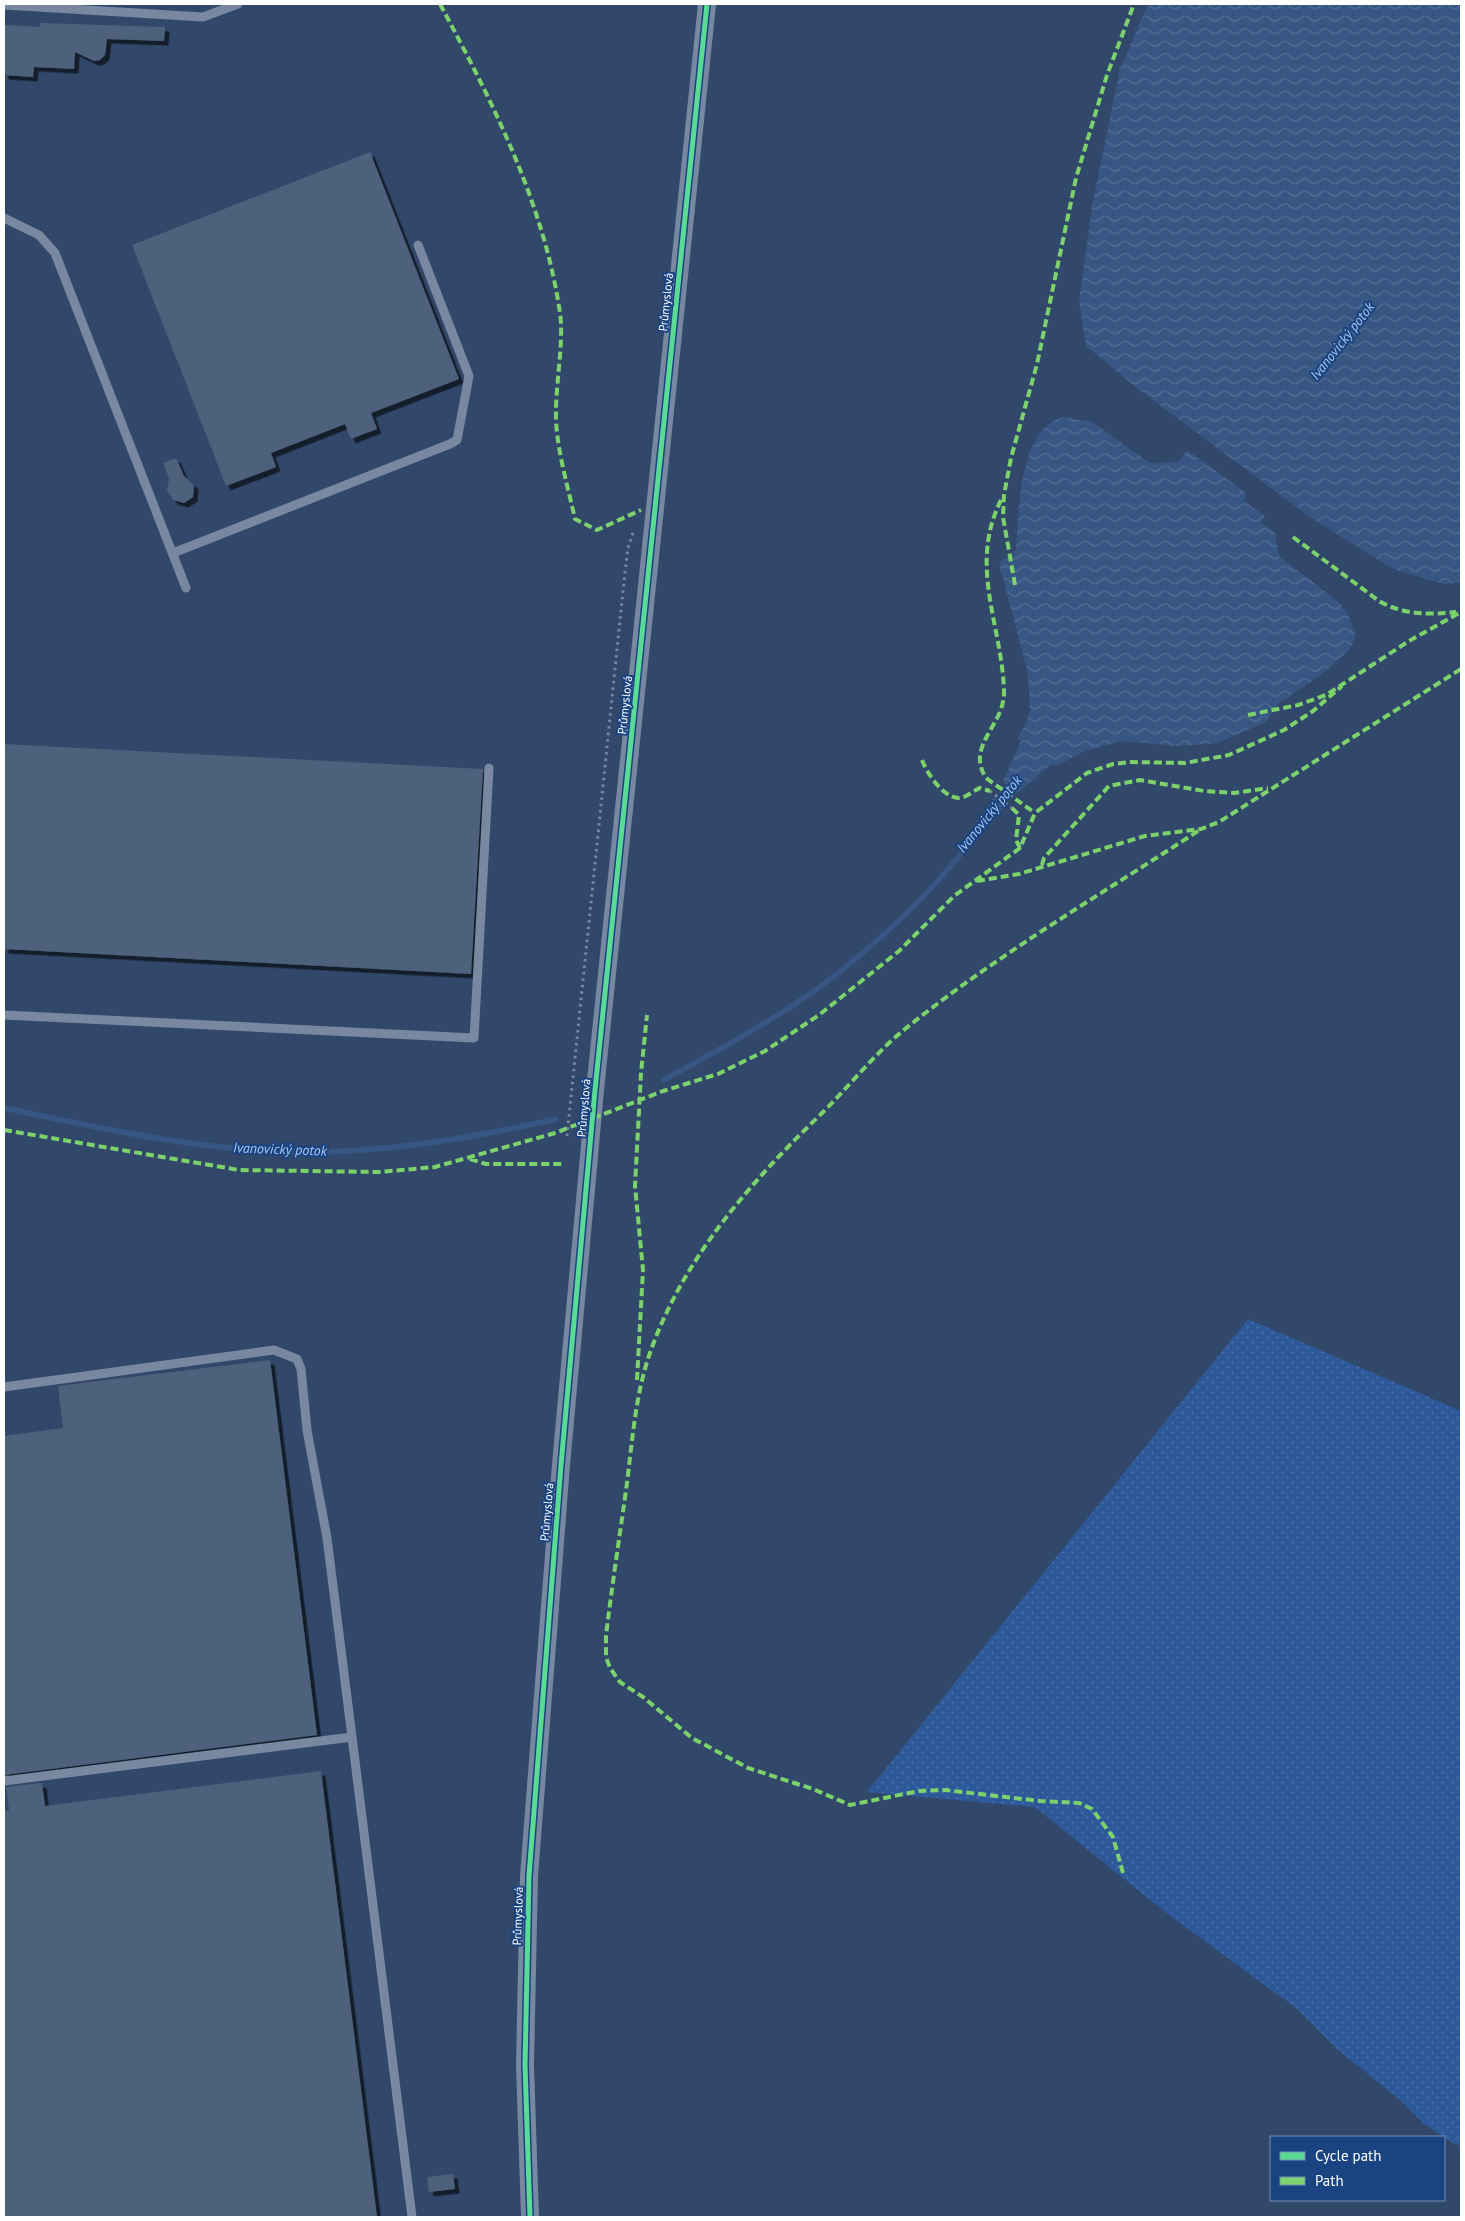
<svg xmlns="http://www.w3.org/2000/svg" width="1465" height="2221" viewBox="0 0 1465 2221" font-family="'PT Sans',sans-serif">
	<style>
		.grass { fill: url(#grass-dots) }
		.water { fill: url(#water-waves) }
		.pier { fill: #31486a }
		.lines { fill: none; stroke-linecap: round; stroke-linejoin: round }
		.stream { stroke: #375683; stroke-width: 5.5 }
		.building { fill: #4d607b; filter: url(#shadow) }
		.path { stroke: #7788a0; stroke-width: 3; stroke-dasharray: 2.5 4; stroke-linecap: butt }
		.service { stroke: #7788a0; stroke-width: 9 }
		.minor { stroke: #7788a0; stroke-width: 18 }
		.quiet { stroke: #7cd36c; stroke-width: 4; stroke-dasharray: 8 4; stroke-linecap: butt }
		.cycleway-casing { stroke: #1a4381; stroke-width: 8 }
		.cycleway { stroke: #5adb95; stroke-width: 5 }
		.labels { text-anchor: middle; stroke-width: 4; stroke-linejoin: round; paint-order: stroke }
		.street-label { font-size: 12px; fill: #fff; stroke: #1a4381 }
		.water-label { font-size: 14px; font-style: italic; fill: #a8c7f3; stroke: #1a4381 }
	</style>
	<defs>
		<pattern id="grass-dots" width="8" height="8" patternUnits="userSpaceOnUse" patternTransform="scale(1.25)"><rect width="8" height="8" fill="#2d599a"/><path d="M2 2h.1M6 6h.1" fill="none" stroke="#4c72a9" stroke-width="1.8" stroke-linecap="round"/></pattern>
		<pattern id="water-waves" width="16" height="10" patternUnits="userSpaceOnUse" patternTransform="scale(1.25)"><rect width="16" height="10" fill="#375683"/><path d="M0 5q4-4 8 0t8 0" fill="none" stroke="#556f96"/></pattern>
		<filter id="shadow"><feDropShadow dx="4.5" dy="4.5" stdDeviation="0" flood-color="#0009"/></filter>
	</defs>
	<rect width="100%" height="100%" fill="#31486a"/>
	<path class="grass" d="M1248,1319L1461,1411V2146L1453,2143L1423,2123L1399,2099L1338,2050L1296,2008L1165,1912L1035,1807L867,1792Z"/>
	<path class="water" d="M1148,4H1461V582L1444,584L1393,569L1310,517L1142,392L1086,346L1079,302L1092,206L1120,69Z
		M1064,417L1092,422L1150,463L1178,462L1187,450L1246,493L1244,501L1265,516L1261,523L1275,533L1279,556L1341,604L1350,619L1355,633L1353,643L1348,651L1321,675L1278,704L1266,722L1218,743L1180,746L1122,741L1082,752L1057,766L1052,764L1022,789L980,833L975,830L1005,777L1021,741L1017,738L1025,726L1030,711L1029,693L1027,670L999,563L1016,550C1019,511 1018,428 1064,417Z"/>
	<path class="pier" d="M1001,780L1020,795L1008,808L992,796Z"/>
	<g class="lines">
		<path class="stream" d="M664,1080C708,1056 753,1032 795,1004C862,960 936,891 982,826
			M4,1108C100,1128 200,1151 299,1152C386,1153 472,1138 556,1119"/>
	</g>
	<path class="building" d="M40,23L165,27L164,41L107,39L105,55L100,60L94,61L75,52L74,69L34,67L33,77L4,75V25L40,27Z
		M370,152L459,379L371,413L377,429L361,435L351,439L345,424L271,453L276,467L226,486L132,245Z
		M176,458L184,476L194,485L193,497L184,503L173,500L167,490L169,479L163,463Z
		M4,744L483,769L471,974L4,949Z
		M270,1360L317,1735L4,1775V1436L63,1428L58,1386Z
		M321,1771L377,2217H4V1811L9,1810L6,1787L42,1783L45,1806Z
		M453,2174L455,2189L429,2192L427,2177Z"/>
	<g class="lines">
		<path class="path" d="M990,791L1012,808
			M567,1136L625,572L628,548L633,533"/>
		<path class="service" d="M4,5L203,17L238,4
			M4,218L39,235L55,253L186,588
			M173,553L450,444L457,440L469,376L418,245
			M4,1015L474,1038L489,768
			M4,1387L274,1350L297,1359L301,1369L307,1430L327,1538L352,1737
			M4,1781L352,1737L412,2217"/>
		<path class="minor" d="M530,2217L525,2065L529,1876L561,1465L595,1090L707,4"/>
		<path class="quiet" d="M440,4C492,101 544,203 560,313C564,340 556,382 556,411C555,444 568,487 575,519L597,530L641,510
			M1001,500C968,566 1002,625 1004,691C1005,726 965,745 986,778L1035,813
			M1293,537L1379,601C1404,615 1429,615 1456,612
			M1015,585L1003,517L1004,495L1011,458L1037,364L1076,178L1107,75L1134,4
			M1248,715L1298,705L1326,695L1409,641L1461,612
			M922,760C927,773 942,797 959,798C966,798 974,790 980,788L990,791
			M1012,808L1019,815L1016,840L1020,848
			M1042,865L1044,858L1109,786L1140,780L1204,791L1234,793L1268,788
			M977,881L1019,874L1145,836L1201,829L1219,822L1461,669
			M4,1130L239,1170L380,1172L435,1167L555,1133L663,1091L718,1074L765,1051L819,1015L899,951L954,896L1020,848L1035,813L1087,773L1113,764L1131,762L1185,763L1229,755L1284,730L1313,711L1342,686
			M470,1159L486,1164H565
			M637,1380L643,1270L635,1186L641,1073L647,1015
			M1123,1873L1113,1837L1092,1809L1079,1803L1040,1801L945,1790L919,1791L850,1805L813,1789L748,1768L692,1738L643,1697L620,1682L610,1668L606,1657V1636C612,1585 620,1534 627,1483C633,1435 636,1387 654,1342C688,1253 752,1181 819,1116C848,1088 874,1054 905,1029C998,954 1102,894 1201,829"/>
		<g class="cycleway-casing">
			<path id="cycleway" d="M530,2217L525,2065L529,1876L561,1465L595,1090L707,4"/>
		</g>
		<use href="#cycleway" class="cycleway"/>
	</g>
	<g class="labels">
		<g class="street-label">
			<text transform="translate(666 302) rotate(-84)" y="4">Průmyslová</text>
			<text transform="translate(625 705) rotate(-84)" y="4">Průmyslová</text>
			<text transform="translate(584 1108) rotate(-85)" y="4">Průmyslová</text>
			<text transform="translate(547 1512) rotate(-85)" y="4">Průmyslová</text>
			<text transform="translate(518 1916) rotate(-88)" y="4">Průmyslová</text>
		</g>
		<g class="water-label">
			<text transform="translate(1342 341) rotate(-52)" y="5">Ivanovický potok</text>
			<text transform="translate(989 814) rotate(-51)" y="5">Ivanovický potok</text>
			<text transform="translate(280 1149) rotate(2)" y="5">Ivanovický potok</text>
		</g>
	</g>
	<rect width="1465" height="2221" fill="none" stroke="#ffffff" stroke-width="10"/>
	<rect x="1270" y="2136" width="175" height="65" fill="#1a4381" stroke="#768eb3"/>
	<rect x="1280" y="2152" width="25" height="8" fill="#5adb95" stroke="#768eb3"/>
	<text x="1315" y="2161" font-size="15" fill="#ffffff">Cycle path</text>
	<rect x="1280" y="2177" width="25" height="8" fill="#7cd36c" stroke="#768eb3"/>
	<text x="1315" y="2186" font-size="15" fill="#ffffff">Path</text>
</svg>
